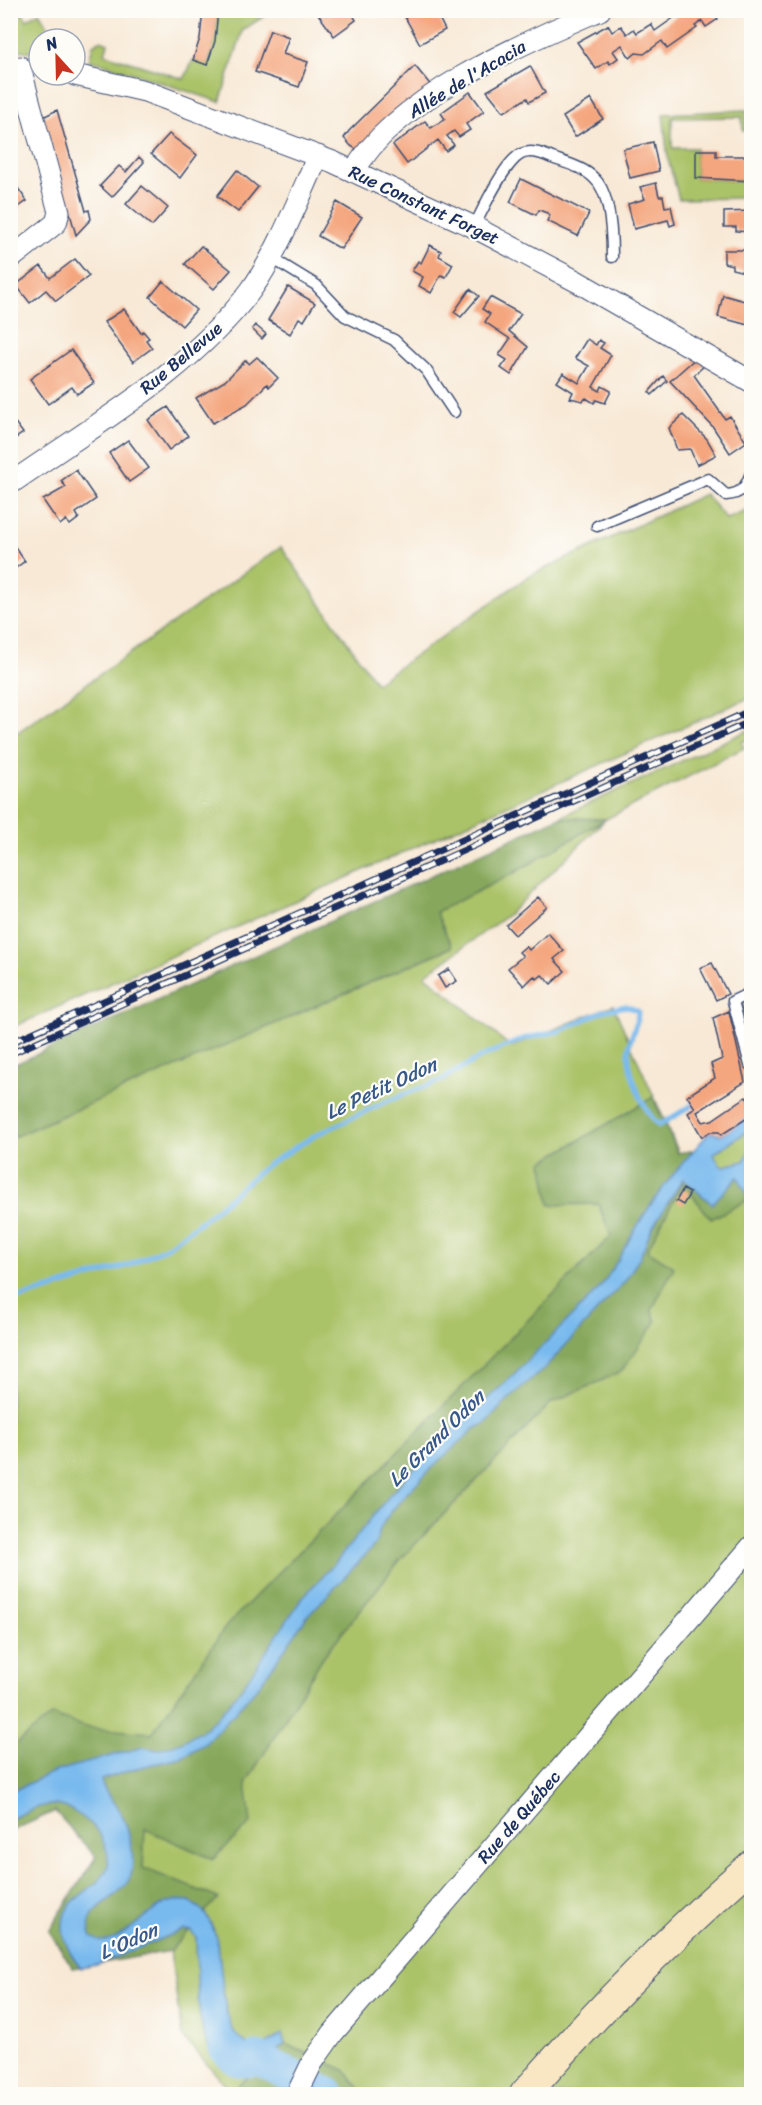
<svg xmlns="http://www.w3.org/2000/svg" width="762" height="2105" viewBox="0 0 762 2105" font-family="Sriracha,sans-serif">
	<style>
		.green { fill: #aac267; stroke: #627862; stroke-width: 1.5 }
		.forest { fill: #87a85c; stroke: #516c5d; stroke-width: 1.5 }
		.water { fill: #79baee; stroke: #4a74a6; stroke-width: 1.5 }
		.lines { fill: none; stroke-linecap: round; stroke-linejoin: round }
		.stream { stroke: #79baee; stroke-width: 5 }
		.river { stroke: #79baee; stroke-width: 33 }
		.building { fill: #f4a67e }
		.lane-casing { stroke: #3c4b70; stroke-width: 13 }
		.street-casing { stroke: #3c4b70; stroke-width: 23 }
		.secondary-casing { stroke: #3c4b70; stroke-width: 32 }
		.path { stroke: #3c4b70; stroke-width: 3; stroke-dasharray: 1.5 4.5; stroke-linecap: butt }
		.lane { stroke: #fff; stroke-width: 10 }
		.street { stroke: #fff; stroke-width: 21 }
		.secondary { stroke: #f9e7c3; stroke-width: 30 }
		.rail-casing { stroke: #1b2f5e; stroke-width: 7 }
		.rail { stroke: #fdfcf7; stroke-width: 4.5; stroke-dasharray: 14; stroke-linecap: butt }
		.labels { text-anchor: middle; stroke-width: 4.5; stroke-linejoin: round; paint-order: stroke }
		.street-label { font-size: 18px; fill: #1b2f5e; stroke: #fdfcf7 }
		.water-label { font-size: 20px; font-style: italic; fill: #375989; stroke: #fdfcf7 }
	</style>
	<rect width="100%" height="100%" fill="#fdfcf7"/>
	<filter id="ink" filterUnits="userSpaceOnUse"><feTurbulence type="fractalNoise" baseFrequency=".0167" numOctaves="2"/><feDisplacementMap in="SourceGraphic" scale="12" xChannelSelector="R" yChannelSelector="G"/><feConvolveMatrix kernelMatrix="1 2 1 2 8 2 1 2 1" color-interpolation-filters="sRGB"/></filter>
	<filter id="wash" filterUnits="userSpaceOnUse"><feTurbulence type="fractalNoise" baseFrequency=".008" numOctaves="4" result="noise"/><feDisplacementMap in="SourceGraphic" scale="24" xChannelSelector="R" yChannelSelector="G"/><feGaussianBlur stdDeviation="1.35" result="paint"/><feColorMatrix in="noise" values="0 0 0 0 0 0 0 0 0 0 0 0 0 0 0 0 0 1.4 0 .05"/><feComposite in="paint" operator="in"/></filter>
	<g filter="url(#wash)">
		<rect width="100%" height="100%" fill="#f8e9d6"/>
		<path class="green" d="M11,10L21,11L27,20L39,12L56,39H39V53L11,49Z
			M218,11H272L243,30L220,102L102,63L89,61L93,45L101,40L108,43L105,54L184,79L193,60L208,64L215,41Z
			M746,110L747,126H751V131H743L742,117L672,118V148H696V178L751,181V198L679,199L668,159L663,114Z
			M705,494L726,519L751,509V697L11,1028V737L281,547L376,683L529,576Z
			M751,729V738L742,742L744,748L606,819L509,914L425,975L511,1047L613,1005L679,1153L709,1148L751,1120V2094H364L345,2070L285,2044L231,2091L182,2036L170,1951L73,1968L49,1931L96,1857L55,1811L11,1831L10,1138L452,947L435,912L514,873L604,819L558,818Z
			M751,998V1052L741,1012L746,1001Z"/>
		<path class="forest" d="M558,818L606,819L514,873L436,912L452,947L11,1138V1066Z
			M653,1097L678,1153L709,1148L722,1167L733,1164L750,1199L711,1219L683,1183L647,1250L674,1267L652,1310L656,1322L621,1372L551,1403L400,1560L323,1657L246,1783L251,1823L213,1859L145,1829L143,1868L218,1898L170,1951L73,1968L49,1931L96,1857L55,1811L11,1831V1748L52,1715L89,1728L152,1733L227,1625L611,1236L598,1204L550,1205L542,1162Z
			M285,2044L345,2070L364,2094H231V2091Z"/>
		<path class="water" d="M751,1115V1129L713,1154L722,1167L744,1161L751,1148V1202L738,1177L712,1204L683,1179L652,1228L639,1259L625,1281L542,1371C522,1385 504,1403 488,1421C484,1425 476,1427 472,1431C448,1453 398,1497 382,1525C378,1532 379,1539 374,1546L306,1618L259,1686L206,1743L181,1758L137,1768L101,1780C103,1791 114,1802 120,1812C129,1827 136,1858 131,1875C123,1901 78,1906 92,1937C121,1960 156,1883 193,1904C233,1926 212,1999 236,2035C241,2041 252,2046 258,2050L282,2034L285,2044L251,2070C242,2069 232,2068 224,2064C192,2048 198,1968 196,1937L191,1931L183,1930L97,1965L81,1968C69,1954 60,1936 64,1917C71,1889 120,1885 106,1848C100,1831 93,1824 78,1814C54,1797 35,1807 11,1819V1792L53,1772L143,1747L158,1750L182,1742L201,1732L221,1713L242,1688L302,1598L336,1562L389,1496L433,1448L504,1384L597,1291C616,1268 625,1245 641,1220C661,1188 684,1160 710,1132L721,1135Z"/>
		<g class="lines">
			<path class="stream" d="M10,1301L129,1265L167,1247L207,1217L267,1165L314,1136L385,1102L442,1080L481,1057L523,1039L560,1031L603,1011L626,1006L638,1011C638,1025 631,1034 629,1047C626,1068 643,1113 660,1125L691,1106"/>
			<path class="river" d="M225,2048C236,2060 241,2065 257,2058L328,2094"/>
		</g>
		<g id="blocks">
			<path class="building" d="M203,10H218L215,41L207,65L193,60L200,38Z
				M323,10L327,15L333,10H350L356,20L334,36L318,14Z
				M401,10H458L440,20L445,30L420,44Z
				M685,10H724L716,16L718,19L706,27L702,21L695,26L697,28L667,49L662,41L644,54L636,53L630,58L622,45L613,51L618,58L610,64L608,61L596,69L577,42L608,25L612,32L621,26L627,34L634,29L637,33L651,24L655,31Z
				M270,30L289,37L283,54L308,62L299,87L255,72Z
				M415,66L433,88L358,150L351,146L344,138L349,131Z
				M530,66L545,93L529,102L527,98L504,112L487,91Z
				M470,92L484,111L466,124L470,130L459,137L454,131L447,136L454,145L446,151L438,140L407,164L393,145L425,121L431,128L445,119L441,113Z
				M591,99L603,119L575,137L563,117Z
				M57,110L86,211L89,210L91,219L76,235L43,117Z
				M169,134L197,155L180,178L151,154Z
				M653,142L659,171L630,178L623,149Z
				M696,150H716V156H752V181L696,178Z
				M139,157L144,162L112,197L100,186L119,166L126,172Z
				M237,170L258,187L238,212L217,196Z
				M10,177L27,201L11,212L10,211Z
				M521,179L589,213L578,236L547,221L550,215L547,213L539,210L536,215L510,202Z
				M656,183L659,196H663L665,207L671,206L675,224L670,226L668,220L634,229L628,204L645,199L640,187Z
				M142,186L168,208L152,226L126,204Z
				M337,202L362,217L341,249L318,236Z
				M752,211V232L736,231V227H724V212Z
				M430,245L441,251L439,256L453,264L446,277L441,275L431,293L419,286L423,277L412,271L418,261L421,263Z
				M201,246L231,270L214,289L185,264Z
				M724,250H752V274L732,269V265L724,263Z
				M75,259L89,276L56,301L46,290L30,303L16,285L41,266L50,278Z
				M163,281L196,310L182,326L150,297Z
				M288,287L315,303L304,321L299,318L290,334L268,320Z
				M470,289L479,296L461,317L454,312Z
				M723,295L752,303V326L718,317Z
				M490,297L521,314L509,331L528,347L511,375L501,368L507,360L499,355L510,339L485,322L490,314L482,309Z
				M124,309L141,333L143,331L149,338L146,340L152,348L133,362L104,322Z
				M255,325L266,334L262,339L252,329Z
				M587,339L596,345L599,340L604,343L600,348L611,355L593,387L600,391L602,386L611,391L605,403L596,400L594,403L586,398L583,401L570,398L573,392L557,382L563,373L579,383L589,366L575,358Z
				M71,350L94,383L77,394L72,387L48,404L30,379Z
				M257,357L278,378L269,387L267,384L247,404L213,423L196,398L225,381L246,360L249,364Z
				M697,357L705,365L694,375L725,419L730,416L746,442L730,453L713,427L670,381Z
				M663,376L667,381L652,395L649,392Z
				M168,407L188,436L169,450L148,420Z
				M683,415L707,439L716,455L697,465L690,449L677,450L669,428Z
				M10,416L23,433L10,442Z
				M128,440L149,468L129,482L109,453Z
				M76,470L96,499L76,513L79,518L70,525L66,520L60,525L43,500L66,487L61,481Z
				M10,540L25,561L10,572Z
				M538,897L547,907L515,935L506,925Z
				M548,933L564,951L554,959L565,971L551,984L542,975L537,979L534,976L524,986L508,968L523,956L519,952L526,946L529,950Z
				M712,963L728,994L716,1000L700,968Z
				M449,969L457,981L445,988L438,976Z
				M729,1011L745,1082L697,1112L703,1122L712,1120L746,1097L752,1105V1115L721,1135L719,1132H710L702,1137L688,1113L695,1108L687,1096L715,1078L711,1064L722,1059L713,1018Z
				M683,1189L690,1193L683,1205L676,1201Z"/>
		</g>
	</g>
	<g filter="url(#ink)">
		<use href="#blocks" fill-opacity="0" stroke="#3c4b70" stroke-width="1.5"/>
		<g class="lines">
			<g class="lane-casing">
				<path id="lane" d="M474,227C483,209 504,163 521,154C531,149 543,154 552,158C566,163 583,167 594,178C611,193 612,236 612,257
					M270,257L316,285L345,316L394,340L426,370L454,412
					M597,526L708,479L726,495C743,494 746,486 752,471
					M750,1065L733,1001L752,992"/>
			</g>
			<g class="street-casing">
				<path id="street" d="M75,75L145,91L333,162L474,227L578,282L752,382
					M354,172C392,100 526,41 600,10
					M10,259L56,223L59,212L20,67
					M10,484C91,427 192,370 251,290C276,256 300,196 318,156
					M297,2094L312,2063L333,2033L752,1546"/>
			</g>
			<g class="secondary-casing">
				<path id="secondary" d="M525,2094C596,2013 670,1936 752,1865"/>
			</g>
			<path class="path" d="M191,14L194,10"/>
			<use href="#lane" class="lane"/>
			<use href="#street" class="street"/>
			<use href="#secondary" class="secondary"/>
			<g class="rail-casing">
				<path id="rail" d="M10,1043L752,710
					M10,1054L752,721"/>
			</g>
			<use href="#rail" class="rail"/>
		</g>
	</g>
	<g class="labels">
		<g class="street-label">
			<text transform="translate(467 79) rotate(-31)" y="6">Allée de l'Acacia</text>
			<text transform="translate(424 205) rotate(25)" y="6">Rue Constant Forget</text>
			<text transform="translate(181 358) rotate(-40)" y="6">Rue Bellevue</text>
			<text transform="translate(519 1817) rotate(-49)" y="6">Rue de Québec</text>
		</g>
		<g class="water-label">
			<text transform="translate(381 1088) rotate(-25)" y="7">Le Petit Odon</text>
			<text transform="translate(436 1438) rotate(-45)" y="7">Le Grand Odon</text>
			<text transform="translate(128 1941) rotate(-24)" y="7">L'Odon</text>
		</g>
	</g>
	<rect width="762" height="2105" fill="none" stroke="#fdfcf7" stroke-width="36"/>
	<g transform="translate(57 57) rotate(338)"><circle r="28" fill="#fdfcf7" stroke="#a3aaba" stroke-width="1.5"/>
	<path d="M0-4.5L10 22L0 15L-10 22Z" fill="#c8321e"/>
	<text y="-9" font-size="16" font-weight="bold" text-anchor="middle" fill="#1b2f5e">N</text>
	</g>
</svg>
